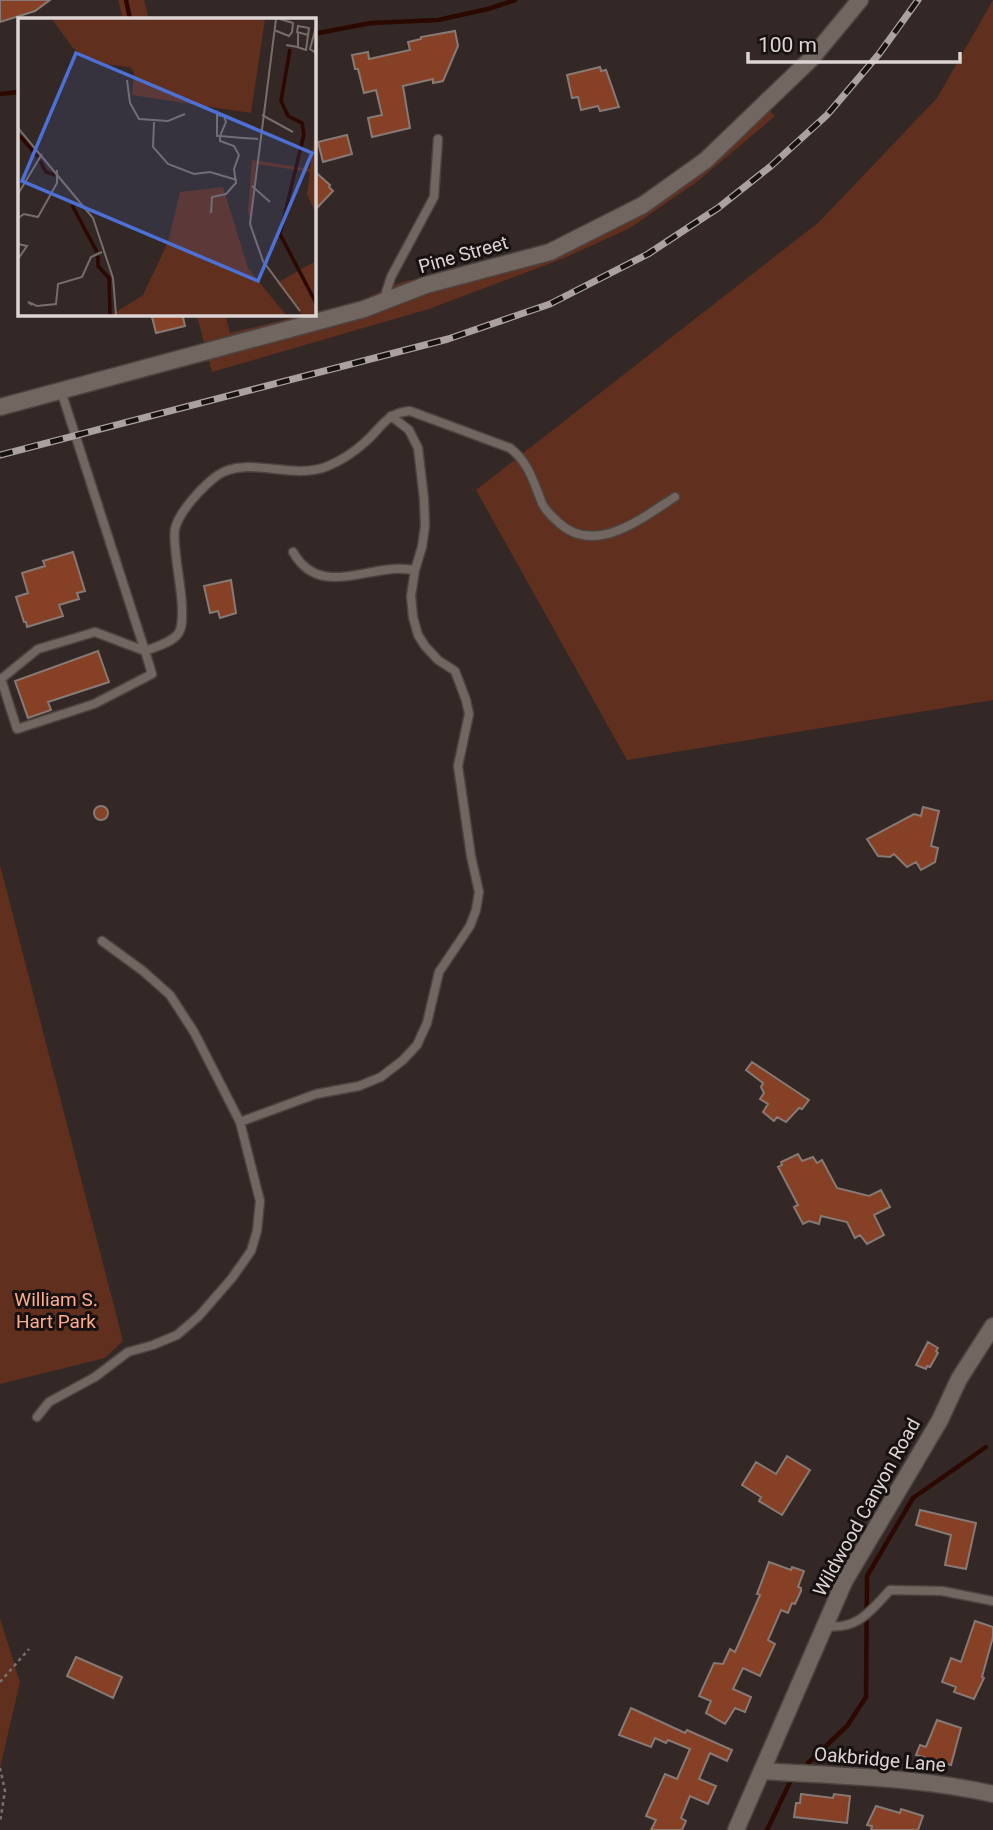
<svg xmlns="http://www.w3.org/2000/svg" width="993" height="1830" viewBox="0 0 993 1830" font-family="Roboto,sans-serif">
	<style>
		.green { fill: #602f1e }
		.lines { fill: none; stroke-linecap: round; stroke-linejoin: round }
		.stream { stroke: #2b0800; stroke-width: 4.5 }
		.building { fill: #864026; stroke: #877a75; stroke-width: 2 }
		.lane-casing { stroke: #4d4441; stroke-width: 11 }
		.street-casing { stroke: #4d4441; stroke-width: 19 }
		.path { stroke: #7a706e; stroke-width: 2.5; stroke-dasharray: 3.5 3.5; stroke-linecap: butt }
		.lane { stroke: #726661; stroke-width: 8 }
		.street { stroke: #726661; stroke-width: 16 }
		.rail-casing { stroke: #aba2a0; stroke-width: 7 }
		.rail { stroke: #171211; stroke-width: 4.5; stroke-dasharray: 13; stroke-linecap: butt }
		.labels { text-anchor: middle; stroke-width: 6; stroke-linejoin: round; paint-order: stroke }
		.street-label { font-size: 19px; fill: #ddd5d3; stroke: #171211 }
		.park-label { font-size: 19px; fill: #feab8d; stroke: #171211 }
		.inset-river { fill: none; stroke: #2b0800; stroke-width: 3.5 }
		.inset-road { fill: none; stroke: #776d6b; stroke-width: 2 }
		.view { fill: #4d70d7; fill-opacity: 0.15; stroke: #4d70d7; stroke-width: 3.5 }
		.inset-edge { fill: none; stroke: #ddd5d3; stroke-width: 3.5 }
	</style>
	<rect width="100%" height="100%" fill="#332825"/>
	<path class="green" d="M118,0H144L149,19H123Z
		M993,0V700L627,760L476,490L819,222L937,98Z
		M760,100L775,116L698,181L630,228L562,259L429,309L212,372L196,313H225L230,333L357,302L402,282L513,258L554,244L620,209L688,166Z
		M0,865L123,1341L105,1358L0,1384Z
		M0,1618L20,1682L0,1768Z"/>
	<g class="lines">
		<path class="stream" d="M126,0L130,19
			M313,34L371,23L438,20L488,9L515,0
			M0,94L19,92
			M808,1763L847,1726L866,1697L867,1576L913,1498L986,1447
			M767,1830L791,1780"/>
	</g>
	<path class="building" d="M0,0H50L35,11L0,22Z
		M455,31L458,46L443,81L433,83V79L403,86L410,128L372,137L368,118L382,115L376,90L364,93L358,69H355L352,55L368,52L369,59L410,50L408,42L421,39V37Z
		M600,67L601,71L606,70L619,107L600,111L598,106L581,110L578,97L572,98L567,75Z
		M347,135L352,154L323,162L318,142Z
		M313,170L330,185L329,187L333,191L313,212Z
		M151,313H182L185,326L156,333Z
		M73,552L85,591L77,593L79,599L59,605L63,616L27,627L26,622H24L16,597L28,593L22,573L45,566L43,561Z
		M231,580L236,613L220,618L218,611L210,613L204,586Z
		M98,651L109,682L48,702L51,710L28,718L15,681Z
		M94 813a7 7 0 1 1 14 0a7 7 0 1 1-14 0Z
		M923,807L939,811L931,846L938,848L935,862L921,870L916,862L907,867L894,854L890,857L878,856L867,839L914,814L921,816Z
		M752,1062L809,1100L802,1109L799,1108L786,1122L777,1117L774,1121L763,1112L768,1104L760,1099L764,1093L761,1087L763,1083L746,1070Z
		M798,1154L802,1161L813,1157L817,1163L822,1160L837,1188L869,1196L881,1190L890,1207L874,1215L884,1235L867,1244L860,1235L855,1238L847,1222L821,1216L819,1224L809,1221L803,1224L794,1207L798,1205L778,1167L782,1165L781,1162Z
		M928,1342L938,1348L936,1351L938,1353L930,1367L927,1366L926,1369L916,1365Z
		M787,1456L810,1470L782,1515L759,1501L761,1497L742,1485L756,1462L776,1474Z
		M920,1510L976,1523L966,1569L945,1565L951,1535L916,1525Z
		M769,1562L791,1570L792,1567L804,1571L798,1587L801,1588V1591L795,1604L792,1603L788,1613L781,1610L768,1640L775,1644L760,1676L743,1668L733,1689L751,1697L745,1712L735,1708L725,1724L706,1713L711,1701L699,1696L714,1663L723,1664L730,1649L735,1652L760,1595L757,1594Z
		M975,1621L993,1627V1637L982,1677L984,1678L974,1699L954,1692L956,1687L942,1682L951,1658L961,1662Z
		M76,1657L122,1677L113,1698L67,1676Z
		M631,1708L685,1733L687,1730L732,1750L727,1761L710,1753L699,1779L716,1786L708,1804L690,1796L681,1818L686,1821L682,1830H651L656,1820L646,1816L665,1774L677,1779L690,1749L668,1740L666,1743L655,1738L651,1747L619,1735Z
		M937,1720L961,1728L951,1765L916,1755L920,1745L926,1747Z
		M801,1794L833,1798L834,1794L850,1796L847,1823L794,1817L796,1803H800Z
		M876,1806L900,1813L901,1809L923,1816L918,1830H871L872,1826L867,1825Z"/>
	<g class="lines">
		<g class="lane-casing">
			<path id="lane" d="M383,302L391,277L434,197L438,139
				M61,391L145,651L152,674L94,704L17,729L1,679L38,649L95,632L145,651C155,647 171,643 178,634C183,627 182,617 182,608C182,588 172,545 175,529C179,511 204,485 218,475C248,455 293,481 328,466C340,461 354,452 364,443C381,429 385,413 410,411L510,448C529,463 533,481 542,503C546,512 552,516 559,523C596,556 642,518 675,497
				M293,552C316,593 356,572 393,569C400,568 407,569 415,570
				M240,1122L316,1094L359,1086L381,1077L403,1060L417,1045L427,1023L439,972L470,926L476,910L479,892L471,856L458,766L469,714L466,700L455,671L438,660L425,646L418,635L413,617L411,596L415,570L422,547L425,526L424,499L418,448L409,430L391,416
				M37,1417L49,1402L95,1377L128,1352L153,1345L177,1335L199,1316L232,1278L251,1251L257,1231L260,1201L240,1122L194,1032L170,995L143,971L102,941
				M825,1626C857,1630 870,1612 890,1590L942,1591L993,1601"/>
		</g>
		<g class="street-casing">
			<path id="street" d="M0,407L364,309L426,285L550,252L643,205L706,160L811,59L860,0
				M762,1771C839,1776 918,1777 993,1794
				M736,1830L844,1582L940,1420L959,1379L993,1326"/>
		</g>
		<path class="path" d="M0,1682L29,1649
			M0,1768L5,1791L0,1822"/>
		<use href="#lane" class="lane"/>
		<use href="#street" class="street"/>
		<g class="rail-casing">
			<path id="rail" d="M0,455L448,339L550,304L648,254L718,208L771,166L827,115L879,54L918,0"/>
		</g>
		<use href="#rail" class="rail"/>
	</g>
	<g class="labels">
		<g class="street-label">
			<text transform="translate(463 254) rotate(-16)" y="7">Pine Street</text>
			<text transform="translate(866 1507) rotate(-61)" y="7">Wildwood Canyon Road</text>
			<text transform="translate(880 1759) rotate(5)" y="7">Oakbridge Lane</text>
		</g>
		<g class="park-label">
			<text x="56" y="1306">William S.<tspan x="56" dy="22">Hart Park</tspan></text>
		</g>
	</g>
	<g transform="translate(18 18)">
		<rect width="298" height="298" fill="#332825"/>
		<path d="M34,1H247L233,95L114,77L116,54L112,49L76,45L55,30ZM297,113V194L289,176L292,154L238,146L233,203L237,228L230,193L234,142L292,151ZM205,169L230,250L268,297H93L125,277L150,224L162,174ZM296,244L297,297H284L259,265Z" fill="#602f1e"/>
		<path class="inset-river" d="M272,31L263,83L270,98L284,105L286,116L262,216L298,285M2,118L20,139M22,143L28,154L37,157M54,187L79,234M80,238V248L91,260L92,297"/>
		<path class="inset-road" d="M258,1L232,206L245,243L282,293M298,9L292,31L298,35M256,12L271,18L274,14L275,5L262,1M268,27L280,29V14M279,29L288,32L291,10L280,8L279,14L290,17M109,62L112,85L121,101L150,103L167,96M244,97L275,114M136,104L135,129L150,146L176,156L192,154L219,162M0,110L75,200L95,260L98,297M234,168L252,184M0,176L24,136M193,195L194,179L208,176L218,165L216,151L221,137L216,128L202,123V118L208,104L206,98L199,97V118H202L225,120L240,121M0,200L6,196L20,199L39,165V152M0,226L9,228L0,241M14,287L10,284L19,288L38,286L40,266L64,259L73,239L84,234"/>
		<path class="view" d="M58,35L294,135L240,263L4,163Z"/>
		<rect width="298" height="298" class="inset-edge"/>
	</g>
	<path d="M748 52v10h212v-10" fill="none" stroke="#ddd5d3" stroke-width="3.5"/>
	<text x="758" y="52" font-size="21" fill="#ddd5d3" stroke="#171211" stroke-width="5" paint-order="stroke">100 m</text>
</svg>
